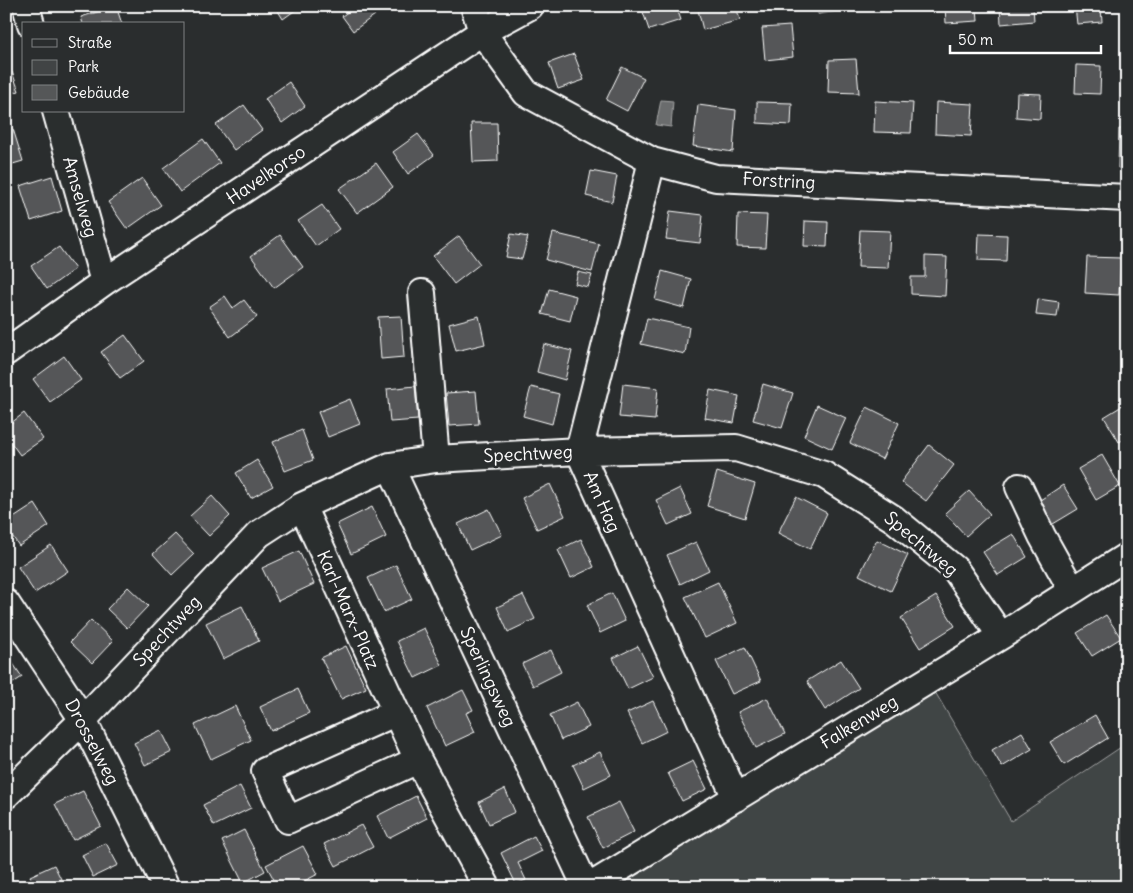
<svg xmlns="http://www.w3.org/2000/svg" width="1133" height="893" viewBox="0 0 1133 893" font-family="Delius,sans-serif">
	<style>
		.green { fill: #414445; stroke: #a0a2a2 }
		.water { fill: #6a6c6d; stroke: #a6a7a7 }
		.building { fill: #555758; stroke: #fff }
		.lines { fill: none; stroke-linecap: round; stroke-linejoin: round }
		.minor-casing { stroke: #fff; stroke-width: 30 }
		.minor { stroke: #2a2d2e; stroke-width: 26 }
		.labels { text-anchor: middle; stroke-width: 5; stroke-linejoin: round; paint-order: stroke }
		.street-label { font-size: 18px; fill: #fff; stroke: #2a2d2e }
	</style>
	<rect width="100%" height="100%" fill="#2a2d2e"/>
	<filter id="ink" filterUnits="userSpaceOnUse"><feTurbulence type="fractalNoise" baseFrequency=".02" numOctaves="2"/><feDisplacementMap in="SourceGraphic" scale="10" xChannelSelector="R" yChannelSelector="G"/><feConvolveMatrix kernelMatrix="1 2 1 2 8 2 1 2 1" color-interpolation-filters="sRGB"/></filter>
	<g filter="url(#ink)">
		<path class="green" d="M928,680L1011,821L1127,743V887H589Z"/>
		<path class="water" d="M661,100L673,101L671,127L656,125Z"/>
		<path class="building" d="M116,6L122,24H83L81,17Z
			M275,6H301L283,19Z
			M356,6H369L375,15L353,31L342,16Z
			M641,6H676L681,20L649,30Z
			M697,6H736L740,20L703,30Z
			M817,6H851L852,9L818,14Z
			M879,6H911V8L879,9Z
			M945,6H977L978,21L946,23Z
			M1000,6H1033L1034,21L1001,24Z
			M1075,6H1101L1102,22L1077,24Z
			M790,26L793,57L765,60L762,28Z
			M574,54L584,80L558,89L549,63Z
			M856,59L859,93L828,92L829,60Z
			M1076,65L1101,66L1100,94L1075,93Z
			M622,67L644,78L627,111L606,100Z
			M12,72L19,91L6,95V73Z
			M289,82L305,106L282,123L265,99Z
			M1017,93L1041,94L1040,119L1016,117Z
			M875,101L913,103L911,133L874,132Z
			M757,102L792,103L791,125L757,123Z
			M936,102L973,104L971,136L935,134Z
			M244,105L262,130L234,150L216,125Z
			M698,105L736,110L733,152L693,146Z
			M471,123H497L498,161L473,162Z
			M13,129L23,161L6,166V131Z
			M1119,129H1127V169L1118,168Z
			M418,134L434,155L408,174L393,152Z
			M203,139L220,163L180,192L163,168Z
			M376,163L393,187L357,213L339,189Z
			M591,171L617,176L612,202L586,196Z
			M52,176L62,211L31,221L20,186Z
			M142,178L161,205L127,229L108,202Z
			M322,205L339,229L316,246L298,221Z
			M670,211L703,215L700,243L666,239Z
			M738,214L767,215L765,248L737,247Z
			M805,221L828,222L827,247L804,246Z
			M860,230L890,231L888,268L858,267Z
			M553,233L599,244L592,272L546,260Z
			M511,234L528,237L522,259L506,257Z
			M979,234L1007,235L1006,261L978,260Z
			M280,235L303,267L274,288L251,256Z
			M459,236L480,264L454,284L433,256Z
			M59,247L75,269L47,289L31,266Z
			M925,256L947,257L945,296L911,294V277H925Z
			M1087,257L1121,258L1119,295L1085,293Z
			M662,271L691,279L684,308L655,300Z
			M578,272L592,275L588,287L575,284Z
			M549,289L576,296L570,321L542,314Z
			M225,296L233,308L244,300L257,317L230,337L209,307Z
			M1038,299L1059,302L1057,317L1036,315Z
			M401,316L404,357L381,359L378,317Z
			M479,316L485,344L456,351L449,324Z
			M647,318L689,327L685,354L641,344Z
			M125,335L144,361L120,378L101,352Z
			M544,344L572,351L565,380L537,372Z
			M64,356L81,380L50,402L33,379Z
			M623,384L658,388L655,420L619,417Z
			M763,384L793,393L782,428L753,420Z
			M415,386L418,420L390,422L387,389Z
			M531,387L559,394L552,424L523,416Z
			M710,390L739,396L734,423L705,418Z
			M476,391L479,424L449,426L446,393Z
			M350,399L360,424L328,437L318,412Z
			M1127,403V438L1119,442L1104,417Z
			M817,405L846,418L832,449L804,436Z
			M867,407L899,423L882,459L850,443Z
			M24,413L43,439L20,455L6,436V427Z
			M302,430L313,460L285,471L273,442Z
			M929,445L954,465L926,501L901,482Z
			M1102,455L1120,486L1096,500L1078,469Z
			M257,460L273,486L251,498L236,473Z
			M717,472L755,484L745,518L707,506Z
			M550,484L565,516L537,529L522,498Z
			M1063,485L1078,509L1048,527L1034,504Z
			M680,488L692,514L668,525L656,500Z
			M969,491L990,514L966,536L945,513Z
			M212,496L230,516L209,536L190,516Z
			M796,497L827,513L810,549L778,533Z
			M35,504L49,526L19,546L6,527V523Z
			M372,507L386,537L351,554L337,524Z
			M489,509L502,535L470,550L458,524Z
			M175,534L194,554L172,575L153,554Z
			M1013,534L1027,557L998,575L983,552Z
			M581,539L594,567L571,578L558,550Z
			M877,540L908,555L891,591L859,575Z
			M696,542L709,570L680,584L667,555Z
			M51,545L68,571L35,593L18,567Z
			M299,551L314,584L278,601L262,568Z
			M396,565L412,599L384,612L368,578Z
			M718,582L737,623L705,638L685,597Z
			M128,587L148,606L127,628L107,609Z
			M612,593L625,621L600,633L587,605Z
			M523,595L535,619L508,632L497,607Z
			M936,596L955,626L920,648L901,618Z
			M242,606L259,641L223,659L206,623Z
			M1106,615L1121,638L1092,656L1077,633Z
			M91,620L113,641L92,663L70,642Z
			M424,628L442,665L415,678L397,641Z
			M346,646L366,688L341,699L321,658Z
			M638,646L653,677L628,689L613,658Z
			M745,647L761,681L732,694L716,661Z
			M551,650L561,672L533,686L522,664Z
			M6,653L22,677L7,687L6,685Z
			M841,660L859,688L825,710L807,681Z
			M298,689L309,713L271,731L260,707Z
			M463,690L473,710L466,713L475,732L445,746L427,708Z
			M767,698L785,734L756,748L738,712Z
			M653,701L667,731L642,743L627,713Z
			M577,702L589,727L561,740L550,715Z
			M235,706L251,740L211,759L195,725Z
			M1095,715L1108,738L1064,765L1050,742Z
			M161,730L172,752L145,765L134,743Z
			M1022,732L1032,749L1002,767L992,750Z
			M600,752L611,775L584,788L573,765Z
			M693,761L707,789L682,801L668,773Z
			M240,786L251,808L214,826L203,805Z
			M505,789L515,812L489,824L479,802Z
			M83,791L101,826L73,840L55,804Z
			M416,796L427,818L388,838L377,816Z
			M619,802L634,832L603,848L588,817Z
			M361,825L373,847L336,866L324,844Z
			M244,830L265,871L243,883L222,841Z
			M534,836L542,851L518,863L526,880L516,884L501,853Z
			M106,843L118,865L93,877L82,855Z
			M303,846L318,874L293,887H278L266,865Z
			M54,865L65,887H35L30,876Z"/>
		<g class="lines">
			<g class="minor-casing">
				<path id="minor" d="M26,6L31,24
					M474,6L482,32L526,93L652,161L716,178L1127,198
					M56,111L104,282
					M652,161L579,451L736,798
					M422,293L436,459
					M6,352L104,282L482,32L530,6
					M390,466L586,887
					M1019,487L1042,536L1072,590
					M302,506L418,760L487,887
					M6,603L83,720L166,887
					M395,713L265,771L288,820L418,760
					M6,795L83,720L259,534L302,506L390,466L436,459L579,451L736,448L824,475L894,519L955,569L1001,636
					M589,887L1001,636L1127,556"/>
			</g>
			<use href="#minor" class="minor"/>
		</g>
	</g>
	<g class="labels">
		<g class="street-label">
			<text transform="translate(266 175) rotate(-34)" y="6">Havelkorso</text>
			<text transform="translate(779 181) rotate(3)" y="6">Forstring</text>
			<text transform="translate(80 197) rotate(74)" y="6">Amselweg</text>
			<text transform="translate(528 454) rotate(-3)" y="6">Spechtweg</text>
			<text transform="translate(602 502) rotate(66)" y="6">Am Hag</text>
			<text transform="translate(921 544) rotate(40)" y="6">Spechtweg</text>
			<text transform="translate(348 610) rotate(66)" y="6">Karl-Marx-Platz</text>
			<text transform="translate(167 631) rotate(-47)" y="6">Spechtweg</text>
			<text transform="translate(488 677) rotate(65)" y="6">Sperlingsweg</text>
			<text transform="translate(859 722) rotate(-31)" y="6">Falkenweg</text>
			<text transform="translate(92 742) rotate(62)" y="6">Drosselweg</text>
		</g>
	</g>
	<rect width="1133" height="893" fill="none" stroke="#2a2d2e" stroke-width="25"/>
	<rect x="12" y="12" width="1108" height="868" fill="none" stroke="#fff" stroke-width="2" filter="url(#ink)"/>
	<rect x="22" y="22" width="162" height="90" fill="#2a2d2e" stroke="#7f8182"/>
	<rect x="32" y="39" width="25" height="8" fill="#2a2d2e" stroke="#7f8182"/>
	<text x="68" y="48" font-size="15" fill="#ffffff">Straße</text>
	<rect x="32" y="60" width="25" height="15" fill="#414445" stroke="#7f8182"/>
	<text x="68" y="72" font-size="15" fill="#ffffff">Park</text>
	<rect x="32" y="85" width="25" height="15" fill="#555758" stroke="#7f8182"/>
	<text x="68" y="98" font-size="15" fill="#ffffff">Gebäude</text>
	<path d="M950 45v8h151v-8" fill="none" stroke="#ffffff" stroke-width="2.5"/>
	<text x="958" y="45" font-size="15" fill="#ffffff" stroke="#2a2d2e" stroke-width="4" paint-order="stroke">50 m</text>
</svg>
